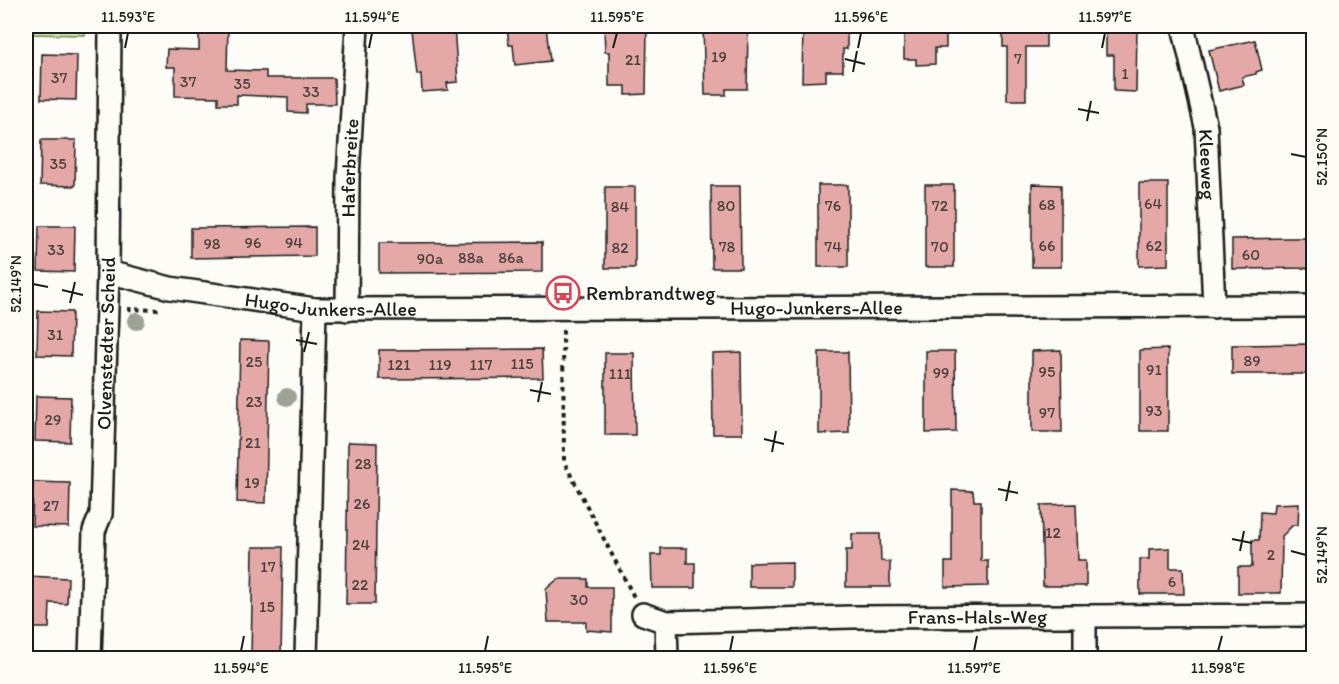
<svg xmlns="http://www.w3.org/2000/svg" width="1339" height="684" viewBox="0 0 1339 684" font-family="Itim,sans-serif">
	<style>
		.green { fill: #c4e8a1; stroke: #70825e; stroke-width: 1.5 }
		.building { fill: #e4a9a7; stroke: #1c1c1c; stroke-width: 1.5 }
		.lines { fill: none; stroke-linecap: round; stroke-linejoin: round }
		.minor-casing { stroke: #1c1c1c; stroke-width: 26 }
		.path { stroke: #1c1c1c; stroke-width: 4; stroke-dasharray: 4.5 4.5; stroke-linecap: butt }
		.minor { stroke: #fdfcf7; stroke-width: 21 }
		.tree { fill: #9da295 }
		.ticks { fill: none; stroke: #1c1c1c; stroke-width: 2 }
		.labels { text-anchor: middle; stroke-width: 6; stroke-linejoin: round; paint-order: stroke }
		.number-label { font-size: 16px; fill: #4e3f3f }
		.street-label { font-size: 20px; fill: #1c1c1c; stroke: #fdfcf7 }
		.poi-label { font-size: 20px; fill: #1c1c1c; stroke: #fdfcf7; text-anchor: start }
		.neatline { fill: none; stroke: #1c1c1c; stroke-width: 2 }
		.ticks-label { font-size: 15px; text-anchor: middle; fill: #1c1c1c }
	</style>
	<rect width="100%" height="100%" fill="#fdfcf7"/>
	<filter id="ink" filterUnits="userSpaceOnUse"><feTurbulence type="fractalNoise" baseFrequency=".0167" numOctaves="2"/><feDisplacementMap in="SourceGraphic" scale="12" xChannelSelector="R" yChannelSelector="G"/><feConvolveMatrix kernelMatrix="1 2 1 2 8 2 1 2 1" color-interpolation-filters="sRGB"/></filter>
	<g filter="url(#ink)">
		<path class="green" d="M26,26H85V35L26,34Z"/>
		<path class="building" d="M199,26H228L227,70L266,71V78H334L335,104H306V113L288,112V97L237,95V104H218V97L175,96V67H166L167,49L199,50Z
			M454,26L458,82L447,83L448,90L422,92L421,74L417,75L412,30Z
			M507,26H546L550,61L515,65L513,45H509Z
			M703,26H748L747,89H726V95H705Z
			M803,26H847V49H843V71H826V81L802,82Z
			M904,26H946V48H935V64L916,65V59H904Z
			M1003,26H1046V47H1026V100H1007V47H1003Z
			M1106,26H1137L1136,92L1114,91V55H1106Z
			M604,27H647L646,94L626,95V86H609V52H605Z
			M1255,40L1262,70L1256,72V74L1242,77L1244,85L1219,91L1209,50Z
			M42,54L77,55L76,100L41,99Z
			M41,140H76L75,186L40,185Z
			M1139,183H1168V265L1139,266Z
			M1032,184L1061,185V267H1032Z
			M818,185H848V267H818Z
			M925,185H954V267H925Z
			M711,186H740L741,268H712Z
			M605,187H635V268H605Z
			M39,226H75L74,272L38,271Z
			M315,227V256L191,258V228Z
			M1287,238H1314V268L1232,269V239Z
			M542,242V272L379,273V243Z
			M38,311L72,312L71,356L37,355Z
			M240,340L269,341L266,503L237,502Z
			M1314,344V374H1232V345Z
			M542,349L543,378L379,379V350Z
			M1168,349V431H1140V350Z
			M1061,350L1062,432H1032V351Z
			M926,351H955L956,432L926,433Z
			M741,352L742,434H713L712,353Z
			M819,352H848L849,433L819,434Z
			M605,353H634L635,435H605Z
			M36,396L71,397L70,442L35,441Z
			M348,442L377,443L375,604H346Z
			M33,482L70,483L69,527L32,526Z
			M952,490L973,491L974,501H981V561H988V586L945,587V562H952Z
			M1299,503L1298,525H1293L1282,536L1281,593H1238V567H1252V540H1259L1260,512L1273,513L1274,504Z
			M1076,504L1078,560H1086V586H1043L1041,505Z
			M852,534H880L881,561L890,562V587H846V550H852Z
			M253,547H283L281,658H251Z
			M661,548H687V563H695V588H652L651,555H661Z
			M1170,548V568H1183L1184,594H1140V559H1149V549Z
			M792,562V587H749V563Z
			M26,576L68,578L67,604L50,603L49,628H26Z
			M558,579H588V587H612V632L586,630V622H548L546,589Z"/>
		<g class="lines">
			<g class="minor-casing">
				<g id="minor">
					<path id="s1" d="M1183,26L1206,127L1214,307"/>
					<path id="s2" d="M108,272L170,288L315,309L1314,306"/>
					<path id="s3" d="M347,310L348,177L357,26"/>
					<path id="s4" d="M643,614L666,622L852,617L1314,615"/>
					<path d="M666,622L667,658"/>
					<path id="s5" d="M90,658L94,531L101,514L108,272L110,26"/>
					<path d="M306,658L315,309"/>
					<path d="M1085,658V616"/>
				</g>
			</g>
			<path class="path" d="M127,309L162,310
				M563,330L564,462L634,597"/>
			<use href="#minor" class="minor"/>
		</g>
		<g class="tree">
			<circle cx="136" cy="321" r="9"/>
			<circle cx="287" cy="397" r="9"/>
		</g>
	</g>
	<path class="ticks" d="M125,48L128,33M369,48L372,33M613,48L617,33M858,48L861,33M1102,48L1105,33M845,59L865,64M853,72L857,51M1078,109L1099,113M1087,121L1091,101M1291,154L1306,157M33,284L48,287M62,290L83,295M70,303L75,282M296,340L317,344M304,352L309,332M530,390L551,394M538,402L542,382M764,439L784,444M772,452L776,431M998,489L1018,493M1006,501L1010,481M1232,539L1252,543M1240,551L1244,531M1291,551L1306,555M241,651L244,636M485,651L488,636M730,651L733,636M974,651L977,636M1218,651L1222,636"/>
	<defs>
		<g id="bus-ring" transform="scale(1.725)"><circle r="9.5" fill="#fdfcf7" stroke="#d1495b" stroke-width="1.5"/><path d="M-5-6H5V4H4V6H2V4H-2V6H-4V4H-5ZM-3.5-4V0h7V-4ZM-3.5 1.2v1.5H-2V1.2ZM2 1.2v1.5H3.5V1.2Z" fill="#d1495b"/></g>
	</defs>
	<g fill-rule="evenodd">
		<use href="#bus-ring" x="563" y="293"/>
	</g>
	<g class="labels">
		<g class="number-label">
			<text x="719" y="62">19</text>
			<text x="1018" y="64">7</text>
			<text x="633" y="65">21</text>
			<text x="1125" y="79">1</text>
			<text x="59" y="83">37</text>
			<text x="188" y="87">37</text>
			<text x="242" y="89">35</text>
			<text x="311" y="97">33</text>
			<text x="58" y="169">35</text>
			<text x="1153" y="209">64</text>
			<text x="1047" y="210">68</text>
			<text x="726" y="211">80</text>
			<text x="833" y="211">76</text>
			<text x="940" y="211">72</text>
			<text x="620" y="212">84</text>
			<text x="253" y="248">96</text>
			<text x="294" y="248">94</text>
			<text x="212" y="249">98</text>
			<text x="1047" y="251">66</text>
			<text x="1154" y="251">62</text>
			<text x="727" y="252">78</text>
			<text x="833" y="252">74</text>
			<text x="940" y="252">70</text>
			<text x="620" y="253">82</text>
			<text x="56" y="255">33</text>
			<text x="1251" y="260">60</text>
			<text x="471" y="263">88a</text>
			<text x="511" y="263">86a</text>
			<text x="430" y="264">90a</text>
			<text x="55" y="340">31</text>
			<text x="1252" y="366">89</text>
			<text x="254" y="367">25</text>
			<text x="522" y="369">115</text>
			<text x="399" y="370">121</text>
			<text x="440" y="370">119</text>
			<text x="481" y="370">117</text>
			<text x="1154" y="375">91</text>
			<text x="1047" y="377">95</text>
			<text x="941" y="378">99</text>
			<text x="620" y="379">111</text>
			<text x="254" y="407">23</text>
			<text x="1154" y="416">93</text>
			<text x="1047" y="418">97</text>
			<text x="53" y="425">29</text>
			<text x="253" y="448">21</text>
			<text x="363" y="469">28</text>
			<text x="252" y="488">19</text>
			<text x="362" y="509">26</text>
			<text x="51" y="511">27</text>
			<text x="1053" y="538">12</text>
			<text x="361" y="550">24</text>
			<text x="1271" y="560">2</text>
			<text x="268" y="572">17</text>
			<text x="1172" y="587">6</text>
			<text x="360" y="590">22</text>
			<text x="579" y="605">30</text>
			<text x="267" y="612">15</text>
		</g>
		<g class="street-label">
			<text dy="7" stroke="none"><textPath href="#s1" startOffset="141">Kleeweg</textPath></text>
			<text dy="7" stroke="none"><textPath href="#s3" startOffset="142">Haferbreite</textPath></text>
			<text dy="7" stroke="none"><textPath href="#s2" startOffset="226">Hugo-Junkers-Allee</textPath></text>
			<text dy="7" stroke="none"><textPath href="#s2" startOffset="712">Hugo-Junkers-Allee</textPath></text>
			<text dy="7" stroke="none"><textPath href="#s5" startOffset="316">Olvenstedter Scheid</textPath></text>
			<text dy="7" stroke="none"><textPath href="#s4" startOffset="336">Frans-Hals-Weg</textPath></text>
		</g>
		<g class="poi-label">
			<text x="586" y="300">Rembrandtweg</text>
		</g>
	</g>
	<rect width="1339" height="684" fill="none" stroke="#fdfcf7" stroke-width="66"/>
	<rect x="33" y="33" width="1273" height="618" class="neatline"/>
	<g class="ticks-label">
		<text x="128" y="22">11.593°E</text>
		<text x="372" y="22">11.594°E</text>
		<text x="617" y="22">11.595°E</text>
		<text x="861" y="22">11.596°E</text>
		<text x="1105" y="22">11.597°E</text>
		<text transform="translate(1322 157) rotate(-90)" y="5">52.150°N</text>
		<text transform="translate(16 284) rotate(-90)" y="5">52.149°N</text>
		<text transform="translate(1322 555) rotate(-90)" y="5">52.149°N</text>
		<text x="241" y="673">11.594°E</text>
		<text x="485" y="673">11.595°E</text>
		<text x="730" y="673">11.596°E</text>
		<text x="974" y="673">11.597°E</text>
		<text x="1218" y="673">11.598°E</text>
	</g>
</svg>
